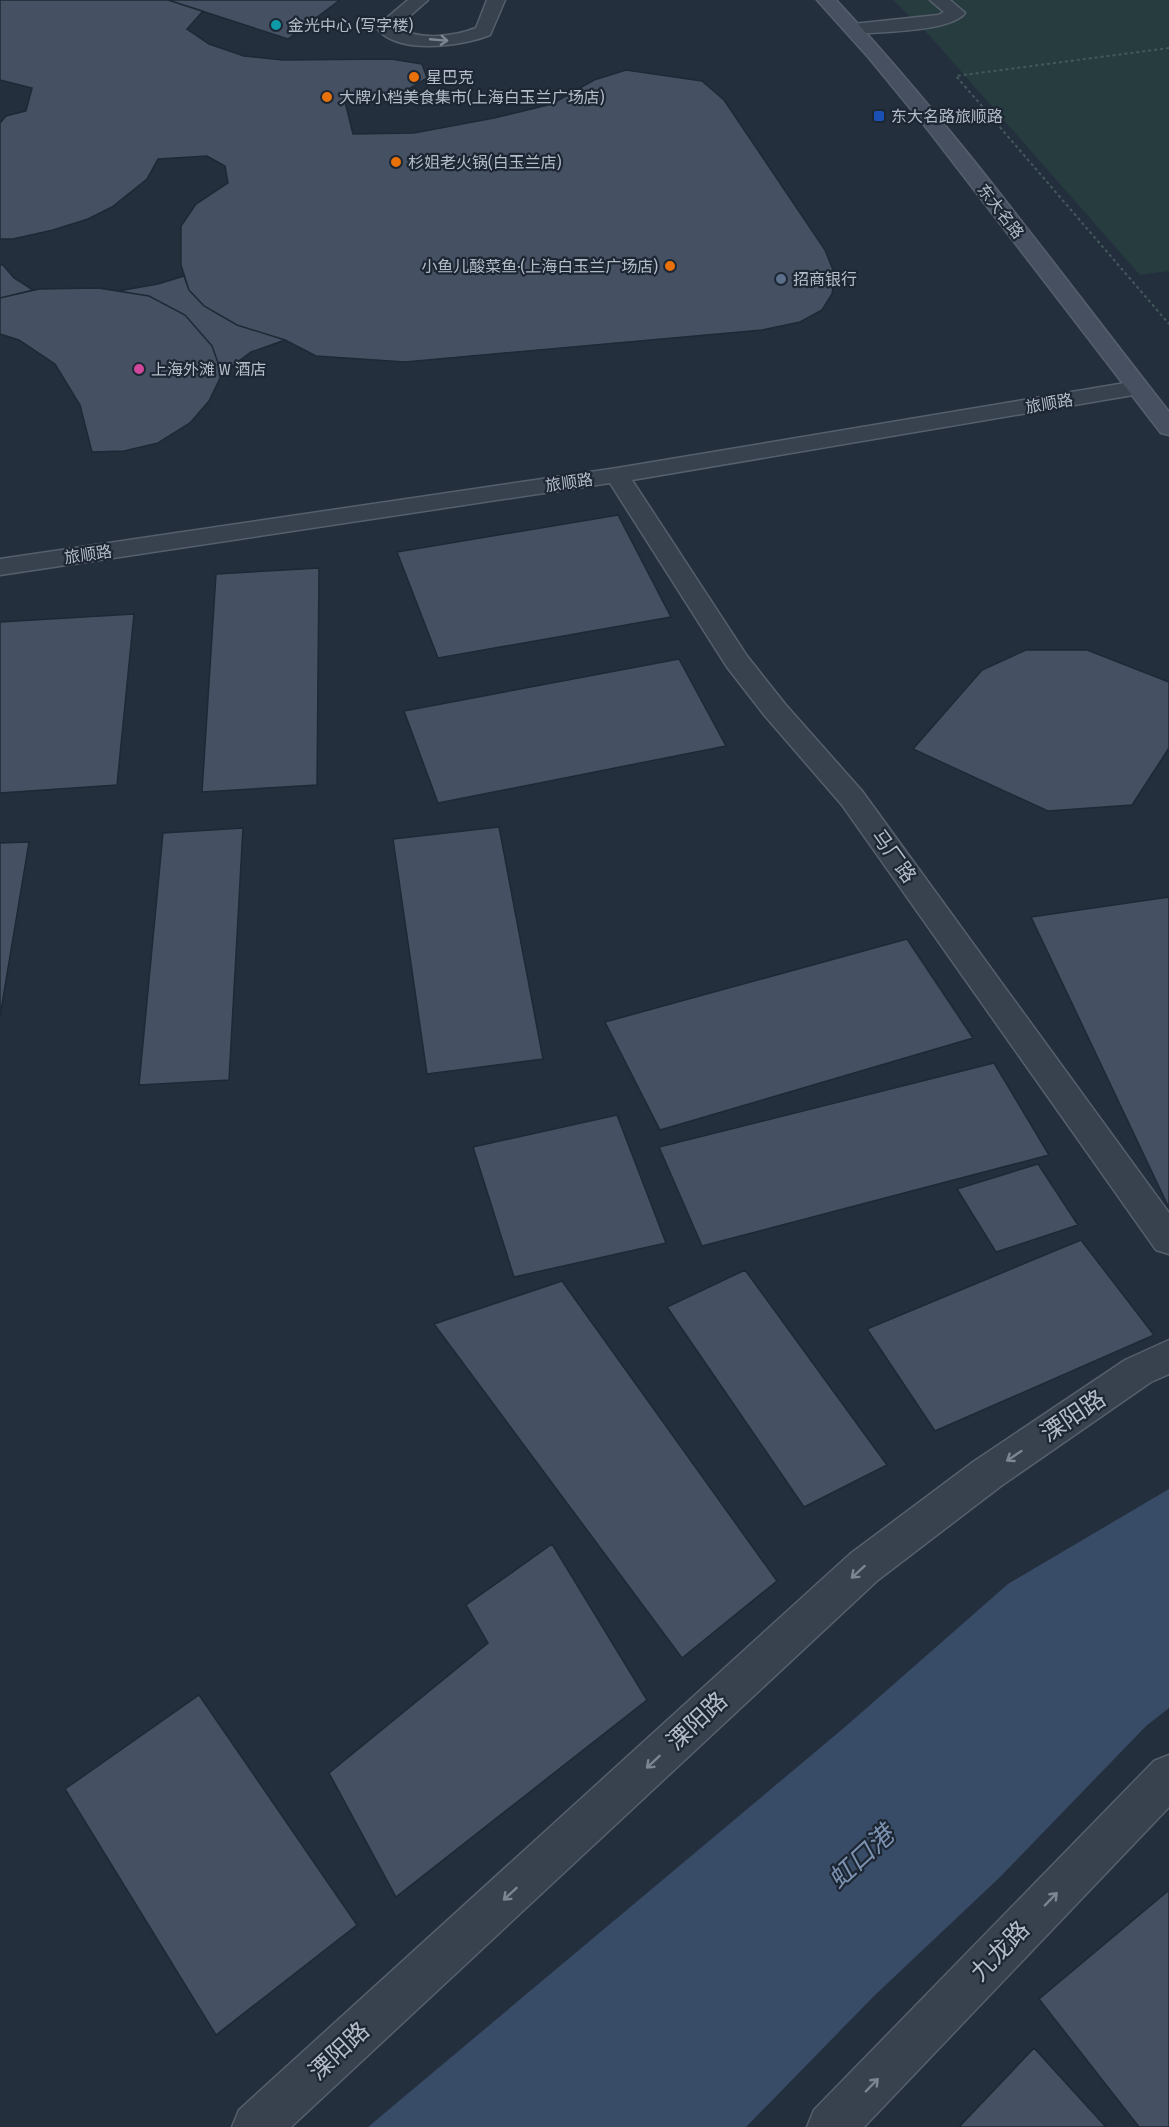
<svg xmlns="http://www.w3.org/2000/svg" width="1169" height="2127" viewBox="0 0 1169 2127" font-family="'Fira Sans Condensed','Noto Sans SC',sans-serif">
	<style>
		.green { fill: #263c3f }
		.water { fill: #394c67 }
		.building { fill: #455162; stroke: #1f2835; stroke-width: 1.5 }
		.lines { fill: none; stroke-linecap: round; stroke-linejoin: round }
		.street-casing { stroke: #565f6c; stroke-width: 3 }
		.secondary-casing { stroke: #565f6c; stroke-width: 3 }
		.path { stroke: #44595c; stroke-width: 2; stroke-dasharray: 3 3; stroke-linecap: butt }
		.street { fill: #38414e; fill-rule: evenodd }
		.secondary { fill: #465061; fill-rule: evenodd }
		.oneway { stroke: #7c8592 }
		.culture-dot { fill: #0f9aa8; stroke: #1d2633; stroke-width: 2 }
		.food-dot { fill: #e8710a; stroke: #1d2633; stroke-width: 2 }
		.transit-dot { fill: #1a4fb4; stroke: #1d2633; stroke-width: 2 }
		.service-dot { fill: #5c6f8a; stroke: #1d2633; stroke-width: 2 }
		.hotel-dot { fill: #d1479c; stroke: #1d2633; stroke-width: 2 }
		.labels { text-anchor: middle; stroke-width: 4.5; stroke-linejoin: round; paint-order: stroke }
		.far-poi-label { font-size: 16px; fill: #b4bcc9; stroke: #1d2633; text-anchor: start }
		.far-street-label { font-size: 16px; fill: #b4bcc9; stroke: #1d2633 }
		.street-label { font-size: 20px; fill: #b4bcc9; stroke: #1d2633 }
		.near-street-label { font-size: 24px; fill: #b4bcc9; stroke: #1d2633 }
		.near-water-label { font-size: 26px; font-style: italic; fill: #7c92b1; stroke: #1d2633 }
	</style>
	<rect width="100%" height="100%" fill="#242f3e"/>
	<path class="green" d="M893,0H1169V271L1140,275L930,36Z"/>
	<path class="water" d="M1169,1489V1708L1146,1726L1000,1877L874,1996L746,2127H368L845,1727L1008,1584Z"/>
	<path class="building" d="M0,0H168L203,11L187,29L209,44L244,56L283,60L391,59L422,64L427,78L402,93L344,98L353,134L414,133L494,118L552,104L594,80L626,70L702,81L724,100L825,250L835,275L832,294L822,310L800,322L762,330L405,362L316,356L285,340L237,325L204,306L189,290L181,265V226L196,204L228,183L225,166L207,156L158,159L147,179L112,207L88,219L53,230L13,239H0V123L6,116L26,111L32,88L0,80Z
		M168,0H340L288,39Z
		M0,265H3L14,278L33,290L0,298Z
		M184,276L189,290L204,306L237,325L285,340L251,352L222,374L212,346L185,315L149,296L118,291L158,284Z
		M98,288L149,296L185,315L212,346L222,374L209,401L190,423L158,443L124,451L92,452L80,405L55,364L19,340L0,334V298L39,289Z
		M618,515L671,617L438,658L397,552Z
		M319,568L317,785L202,792L216,574Z
		M134,614L117,785L0,793V622Z
		M1026,650H1087L1169,682V748L1132,805L1048,811L913,749L982,670Z
		M679,659L726,746L438,803L404,711Z
		M499,827L543,1059L427,1074L393,839Z
		M243,828L229,1080L139,1085L163,833Z
		M29,842L0,1016V843Z
		M1169,897V1208L1031,917Z
		M907,939L973,1038L660,1130L605,1022Z
		M994,1063L1049,1155L702,1246L659,1147Z
		M617,1115L666,1243L514,1277L473,1147Z
		M1038,1164L1078,1225L996,1252L957,1189Z
		M1081,1240L1154,1335L935,1431L867,1329Z
		M745,1270L887,1465L804,1507L667,1307Z
		M562,1281L777,1581L682,1658L434,1324Z
		M552,1544L647,1700L396,1897L329,1773L488,1643L466,1605Z
		M199,1695L357,1925L216,2035L65,1789Z
		M1169,1890V2127H1139L1039,1999Z
		M1034,2048L1106,2127H959Z"/>
	<g class="lines">
		<g class="street-casing">
			<path id="street" d="M408,0H428L397,27C418,41 453,37 476,28L487,0H505L490,35C462,46 397,56 376,27Z
				M930,0H950L965,13C951,32 877,32 853,34L847,33L844,29L847,25L853,24L938,15L944,12Z
				M1137,381L1145,383L1149,388L1145,393L632,480L747,656L785,704L862,791L1169,1213V1254L1156,1250L842,805L765,716L727,667L610,483L0,575V559L617,468Z
				M1169,1340V1374L1151,1382L1001,1486L878,1580L291,2127H232L239,2110L850,1554L973,1462L1125,1360Z
				M1169,1755V1807L864,2127H807L814,2110L1154,1761Z"/>
		</g>
		<g class="secondary-casing">
			<path id="secondary" d="M817,0H836C956,129 1060,273 1169,412V435L1161,433L929,131L869,58Z"/>
		</g>
		<path class="path" d="M1169,48L956,76L1169,324"/>
		<use href="#street" class="street"/>
		<use href="#secondary" class="secondary"/>
	</g>
	<defs><path id="oneway-shaft" d="M-6 0H5M1.5-3L5.5 0L1.5 3" fill="none" stroke-width="1.6" stroke-linecap="round" stroke-linejoin="round" transform="scale(1.5)"/></defs>
	<g class="oneway">
		<use href="#oneway-shaft" transform="translate(439 40) rotate(5)"/>
		<use href="#oneway-shaft" transform="translate(1014 1456) rotate(146)"/>
		<use href="#oneway-shaft" transform="translate(858 1572) rotate(138)"/>
		<use href="#oneway-shaft" transform="translate(653 1762) rotate(137)"/>
		<use href="#oneway-shaft" transform="translate(510 1894) rotate(137)"/>
		<use href="#oneway-shaft" transform="translate(1051 1899) rotate(-46)"/>
		<use href="#oneway-shaft" transform="translate(872 2085) rotate(-46)"/>
	</g>
	<circle class="culture-dot" cx="276" cy="25" r="6"/>
	<g class="food-dot">
		<circle cx="414" cy="77" r="6"/>
		<circle cx="327" cy="97" r="6"/>
		<circle cx="396" cy="162" r="6"/>
		<circle cx="670" cy="266" r="6"/>
	</g>
	<rect class="transit-dot" x="873" y="110" width="12" height="12" rx="3"/>
	<circle class="service-dot" cx="781" cy="279" r="6"/>
	<circle class="hotel-dot" cx="139" cy="369" r="6"/>
	<g class="labels">
		<g class="far-poi-label">
			<text x="288" y="31">金光中心 (写字楼)</text>
			<text x="426" y="83">星巴克</text>
			<text x="339" y="103">大牌小档美食集市(上海白玉兰广场店)</text>
			<text x="891" y="122">东大名路旅顺路</text>
			<text x="408" y="168">杉姐老火锅(白玉兰店)</text>
			<text x="658" y="272" text-anchor="end">小鱼儿酸菜鱼·(上海白玉兰广场店)</text>
			<text x="793" y="285">招商银行</text>
			<text x="151" y="375">上海外滩 W 酒店</text>
		</g>
		<g class="far-street-label">
			<text transform="translate(1001 211) rotate(52)" y="6">东大名路</text>
			<text transform="translate(1049 403) rotate(-10)" y="6">旅顺路</text>
			<text transform="translate(569 482) rotate(-8)" y="6">旅顺路</text>
			<text transform="translate(88 554) rotate(-8)" y="6">旅顺路</text>
		</g>
		<g class="street-label">
			<text transform="translate(894 856) rotate(54)" y="7">马厂路</text>
		</g>
		<g class="near-street-label">
			<text transform="translate(1073 1416) rotate(-34)" y="8">溧阳路</text>
			<text transform="translate(697 1721) rotate(-43)" y="8">溧阳路</text>
			<text transform="translate(1000 1951) rotate(-46)" y="8">九龙路</text>
			<text transform="translate(339 2051) rotate(-43)" y="8">溧阳路</text>
		</g>
		<g class="near-water-label">
			<text transform="translate(861 1857) rotate(-43)" y="9">虹口港</text>
		</g>
	</g>
</svg>
